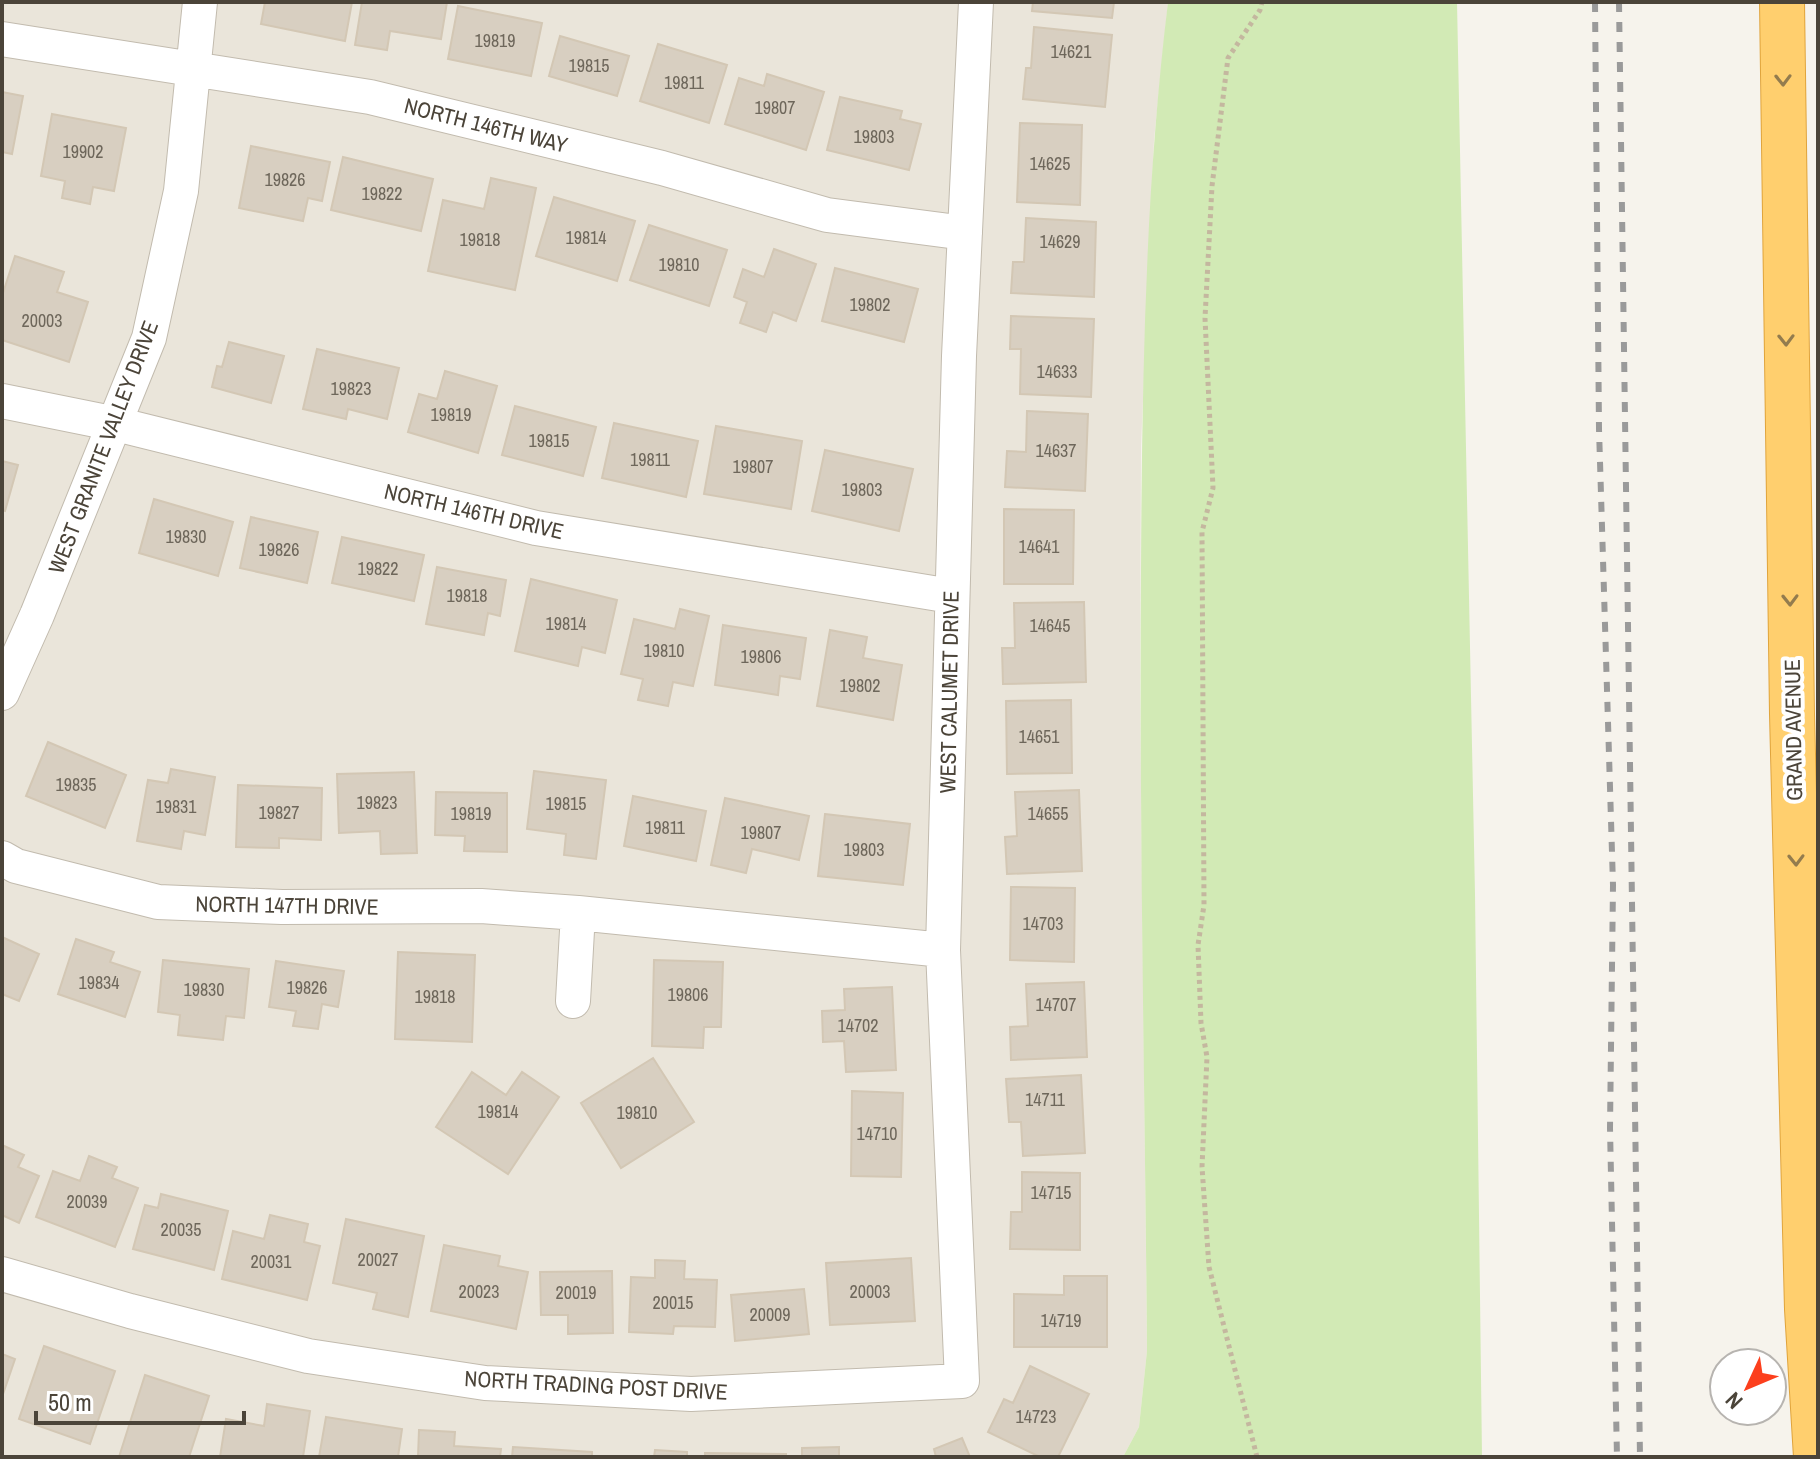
<svg xmlns="http://www.w3.org/2000/svg" width="1820" height="1459" viewBox="0 0 1820 1459" font-family="'Archivo Narrow',sans-serif">
	<style>
		.residential { fill: #eae5da }
		.green { fill: #d2eab5 }
		.building { fill: #d8cfc1; stroke: #d3c7b4; stroke-width: 2 }
		.lines { fill: none; stroke-linecap: round; stroke-linejoin: round }
		.minor-casing { stroke: #c2bbae; stroke-width: 36 }
		.highway-casing { stroke: #e0a43c; stroke-width: 46 }
		.path { stroke: #c4b79f; stroke-width: 5; stroke-dasharray: 4 4; stroke-linecap: butt }
		.minor { stroke: #fff; stroke-width: 34 }
		.highway { stroke: #ffcf6e; stroke-width: 44 }
		.rail { stroke: #9a9a9a; stroke-width: 6; stroke-dasharray: 10 10; stroke-linecap: butt }
		.oneway { stroke: #937c4e }
		.labels { text-anchor: middle; stroke-width: 8; stroke-linejoin: round; paint-order: stroke }
		.number-label { font-size: 18px; fill: #6e675b }
		.street-label { font-size: 22px; fill: #4b4439; stroke: #fff }
	</style>
	<rect width="100%" height="100%" fill="#f6f3ec"/>
	<path class="residential" d="M2,2H1168L1154,140L1141,446L1140,688L1147,1351L1139,1427L1123,1457H2Z"/>
	<path class="green" d="M1168,2H1457L1475,894L1482,1457H1123L1139,1427L1147,1351C1145,1091 1139,831 1141,571C1142,382 1145,190 1168,2Z"/>
	<path class="building" d="M265,2H352L345,41L261,24Z
		M362,2H447L441,39L390,31L387,50L355,45Z
		M1033,2H1114L1112,18L1032,11Z
		M458,6L542,23L531,76L448,59Z
		M1034,27L1112,35L1105,107L1023,99L1026,68H1031Z
		M560,36L629,56L617,96L549,76Z
		M658,44L727,65L709,123L640,101Z
		M767,74L824,92L806,150L725,124L739,78L764,86Z
		M2,92L23,96L12,154L2,152Z
		M840,97L902,111L900,119L921,124L909,170L827,150Z
		M52,114L126,128L114,191L93,187L90,204L62,198L65,181L41,176Z
		M1020,123L1082,125L1080,205L1017,202Z
		M251,146L330,162L322,201L308,198L303,221L239,208Z
		M343,157L433,179L421,231L331,210Z
		M491,178L536,188L515,290L428,271L443,200L484,209Z
		M554,197L635,221L617,281L536,256Z
		M1026,218L1096,222L1094,297L1011,293L1013,262H1024Z
		M649,225L727,250L709,306L630,280Z
		M774,249L816,264L796,321L773,312L766,332L740,323L747,302L734,297L743,269L764,277Z
		M15,256L64,272L57,292L88,302L69,362L2,340V296Z
		M835,268L918,289L904,342L822,321Z
		M1011,316L1094,319L1091,397L1020,394L1021,349H1010Z
		M229,342L284,356L271,403L212,387L217,366L222,367Z
		M317,349L399,368L387,419L348,409L346,419L303,409Z
		M445,371L497,386L478,453L408,432L419,394L437,399Z
		M515,406L596,427L583,476L502,455Z
		M1027,411L1088,414L1085,491L1005,487L1007,451L1026,452Z
		M614,423L698,441L686,497L602,478Z
		M716,426L802,441L791,509L704,494Z
		M825,450L913,469L899,531L812,511Z
		M2,461L18,465L5,511L2,510Z
		M154,499L233,522L218,576L139,553Z
		M1004,509L1074,510L1073,584H1004Z
		M251,517L318,532L307,583L240,568Z
		M342,537L424,555L414,601L332,583Z
		M437,567L506,580L500,616L488,613L484,635L426,624Z
		M531,579L617,600L605,653L582,647L578,666L515,651Z
		M1084,602L1086,682L1003,684L1002,648H1015L1014,603Z
		M680,609L709,616L693,686L673,682L668,706L638,700L643,679L621,674L634,619L675,629Z
		M723,625L806,638L800,679L780,676L778,695L715,685Z
		M830,630L867,637L863,658L902,665L893,720L817,706Z
		M1071,700L1072,773L1007,774L1006,701Z
		M48,742L126,775L105,828L26,796Z
		M171,769L215,777L205,835L184,831L181,849L137,841L148,780L168,783Z
		M534,771L606,780L596,859L564,855L566,834L527,829Z
		M414,772L417,853L381,854L380,831L339,833L337,774Z
		M238,785L322,788L321,840L279,838V848L236,847Z
		M1079,790L1082,871L1007,874L1005,837L1017,836L1015,792Z
		M436,792L507,793V852L464,851L465,836L435,835Z
		M633,796L706,811L696,861L624,846Z
		M725,798L809,816L799,860L752,849L746,873L711,865Z
		M825,814L910,824L903,885L818,876Z
		M1011,887L1075,888L1074,962L1010,960Z
		M2,937L39,954L19,1001L2,994Z
		M76,939L114,952L110,962L140,972L125,1017L58,994Z
		M398,952L475,955L472,1042L395,1039Z
		M163,960L249,969L244,1018L226,1016L223,1040L178,1035L180,1015L158,1012Z
		M654,960L723,962L721,1027H704L703,1048L652,1046Z
		M276,961L344,971L338,1007L322,1004L318,1029L293,1026L296,1011L269,1007Z
		M1084,982L1087,1057L1011,1060L1010,1027L1028,1026L1026,984Z
		M892,987L896,1070L846,1072L844,1041L823,1042L822,1011L845,1010L844,989Z
		M653,1058L694,1122L621,1168L581,1103Z
		M472,1072L506,1095L522,1072L559,1097L508,1174L436,1127Z
		M1081,1075L1085,1153L1023,1156L1021,1122H1009L1006,1079Z
		M852,1091L903,1093L901,1177L851,1176Z
		M2,1145L24,1155L18,1167L39,1176L19,1223L2,1215Z
		M89,1156L117,1167L112,1178L138,1188L115,1247L36,1217L53,1171L80,1181Z
		M1022,1172L1080,1173V1250L1010,1249L1011,1212H1022Z
		M161,1194L228,1211L214,1270L133,1249L145,1205L158,1208Z
		M270,1215L308,1224L304,1242L320,1246L307,1300L222,1279L233,1231L264,1239Z
		M346,1219L424,1236L408,1317L373,1309L377,1293L333,1283Z
		M444,1245L500,1256L498,1266L528,1272L516,1329L431,1311Z
		M911,1258L915,1321L830,1325L826,1263Z
		M655,1260L685,1261L684,1279L717,1280L715,1327L674,1326L673,1334L629,1332L631,1277L655,1278Z
		M612,1271L613,1333L568,1334V1315H541L540,1272Z
		M1064,1276H1107V1347H1014V1294L1064,1295Z
		M804,1289L809,1334L735,1341L731,1295Z
		M44,1346L115,1371L90,1444L19,1419Z
		M2,1354L15,1359L2,1397Z
		M1030,1366L1089,1394L1058,1457H1040L988,1432L1004,1399L1013,1403Z
		M145,1375L209,1396L189,1457H119Z
		M267,1404L310,1411L303,1457H220L226,1419L264,1426Z
		M326,1417L402,1429L398,1457H319Z
		M419,1430L455,1432L454,1446L501,1449L500,1457H418Z
		M962,1438L970,1457H936L934,1449Z
		M513,1447L592,1452V1457H512Z
		M839,1447V1457H802V1448Z
		M655,1450L687,1452V1457H654Z
		M705,1453L786,1454V1457H705Z"/>
	<g class="lines">
		<g class="minor-casing">
			<path id="minor" d="M2,39L370,97L662,168L827,215L965,233
				M2,401L116,424L536,528L951,596
				M2,693L37,615L149,338L181,191L200,2
				M2,858L16,866L158,902L282,907L481,906L578,913L943,950
				M573,1001L578,913
				M2,1274L130,1311L308,1356L485,1383L691,1394L962,1381L943,950L959,356L976,2"/>
		</g>
		<g class="highway-casing">
			<path id="highway" d="M1782,2L1792,714L1807,1309L1816,1457"/>
		</g>
		<path class="path" d="M1257,1457L1209,1267L1202,1167L1207,1057L1201,1023L1198,945L1204,905L1202,532L1213,488L1205,318L1212,186L1228,58L1260,10L1262,2"/>
		<use href="#minor" class="minor"/>
		<use href="#highway" class="highway"/>
		<path class="rail" d="M1595,2L1599,429L1613,885L1610,1128L1617,1457
			M1619,2L1640,1457"/>
	</g>
	<defs><path id="oneway-chevron" d="M-2-3.5L2.5 0L-2 3.5" fill="none" stroke-width="1.6" stroke-linecap="round" stroke-linejoin="round" transform="scale(2)"/></defs>
	<g class="oneway">
		<use href="#oneway-chevron" transform="translate(1783 80) rotate(89)"/>
		<use href="#oneway-chevron" transform="translate(1786 340) rotate(89)"/>
		<use href="#oneway-chevron" transform="translate(1790 600) rotate(89)"/>
		<use href="#oneway-chevron" transform="translate(1796 860) rotate(89)"/>
	</g>
	<g class="labels">
		<g class="number-label">
			<text x="495" y="47">19819</text>
			<text x="1071" y="58">14621</text>
			<text x="589" y="72">19815</text>
			<text x="684" y="89">19811</text>
			<text x="775" y="114">19807</text>
			<text x="874" y="143">19803</text>
			<text x="83" y="158">19902</text>
			<text x="1050" y="170">14625</text>
			<text x="285" y="186">19826</text>
			<text x="382" y="200">19822</text>
			<text x="586" y="244">19814</text>
			<text x="480" y="246">19818</text>
			<text x="1060" y="248">14629</text>
			<text x="679" y="271">19810</text>
			<text x="870" y="311">19802</text>
			<text x="42" y="327">20003</text>
			<text x="1057" y="378">14633</text>
			<text x="351" y="395">19823</text>
			<text x="451" y="421">19819</text>
			<text x="549" y="447">19815</text>
			<text x="1056" y="457">14637</text>
			<text x="650" y="466">19811</text>
			<text x="753" y="473">19807</text>
			<text x="862" y="496">19803</text>
			<text x="186" y="543">19830</text>
			<text x="1039" y="553">14641</text>
			<text x="279" y="556">19826</text>
			<text x="378" y="575">19822</text>
			<text x="467" y="602">19818</text>
			<text x="566" y="630">19814</text>
			<text x="1050" y="632">14645</text>
			<text x="664" y="657">19810</text>
			<text x="761" y="663">19806</text>
			<text x="860" y="692">19802</text>
			<text x="1039" y="743">14651</text>
			<text x="76" y="791">19835</text>
			<text x="377" y="809">19823</text>
			<text x="566" y="810">19815</text>
			<text x="176" y="813">19831</text>
			<text x="279" y="819">19827</text>
			<text x="471" y="820">19819</text>
			<text x="1048" y="820">14655</text>
			<text x="665" y="834">19811</text>
			<text x="761" y="839">19807</text>
			<text x="864" y="856">19803</text>
			<text x="1043" y="930">14703</text>
			<text x="99" y="989">19834</text>
			<text x="307" y="994">19826</text>
			<text x="204" y="996">19830</text>
			<text x="688" y="1001">19806</text>
			<text x="435" y="1003">19818</text>
			<text x="1056" y="1011">14707</text>
			<text x="858" y="1032">14702</text>
			<text x="1045" y="1106">14711</text>
			<text x="498" y="1118">19814</text>
			<text x="637" y="1119">19810</text>
			<text x="877" y="1140">14710</text>
			<text x="1051" y="1199">14715</text>
			<text x="87" y="1208">20039</text>
			<text x="181" y="1236">20035</text>
			<text x="378" y="1266">20027</text>
			<text x="271" y="1268">20031</text>
			<text x="479" y="1298">20023</text>
			<text x="870" y="1298">20003</text>
			<text x="576" y="1299">20019</text>
			<text x="673" y="1309">20015</text>
			<text x="770" y="1321">20009</text>
			<text x="1061" y="1327">14719</text>
			<text x="1036" y="1423">14723</text>
		</g>
		<g class="street-label">
			<text transform="translate(486 125) rotate(14)" y="8">NORTH 146TH WAY</text>
			<text transform="translate(103 447) rotate(-69)" y="8">WEST GRANITE VALLEY DRIVE</text>
			<text transform="translate(474 511) rotate(13)" y="8">NORTH 146TH DRIVE</text>
			<text transform="translate(949 692) rotate(-89)" y="8">WEST CALUMET DRIVE</text>
			<text transform="translate(1793 730) rotate(-91)" y="8">GRAND AVENUE</text>
			<text transform="translate(287 905) rotate(1)" y="8">NORTH 147TH DRIVE</text>
			<text transform="translate(596 1385) rotate(3)" y="8">NORTH TRADING POST DRIVE</text>
		</g>
	</g>
	<rect width="1820" height="1459" fill="none" stroke="#4b4439" stroke-width="8"/>
	<g transform="translate(1748 1387) rotate(226)"><circle r="38" fill="#ffffff" stroke="#b7b4b0" stroke-width="2"/>
	<path d="M0-6L14 30L0 20L-14 30Z" fill="#fc3f1d"/>
	<text y="-12" font-size="22" font-weight="bold" text-anchor="middle" fill="#4b4439">N</text>
	</g>
	<path d="M36 1411v12h208v-12" fill="none" stroke="#4b4439" stroke-width="4"/>
	<text x="48" y="1411" font-size="24" fill="#4b4439" stroke="#ffffff" stroke-width="6" paint-order="stroke">50 m</text>
</svg>
